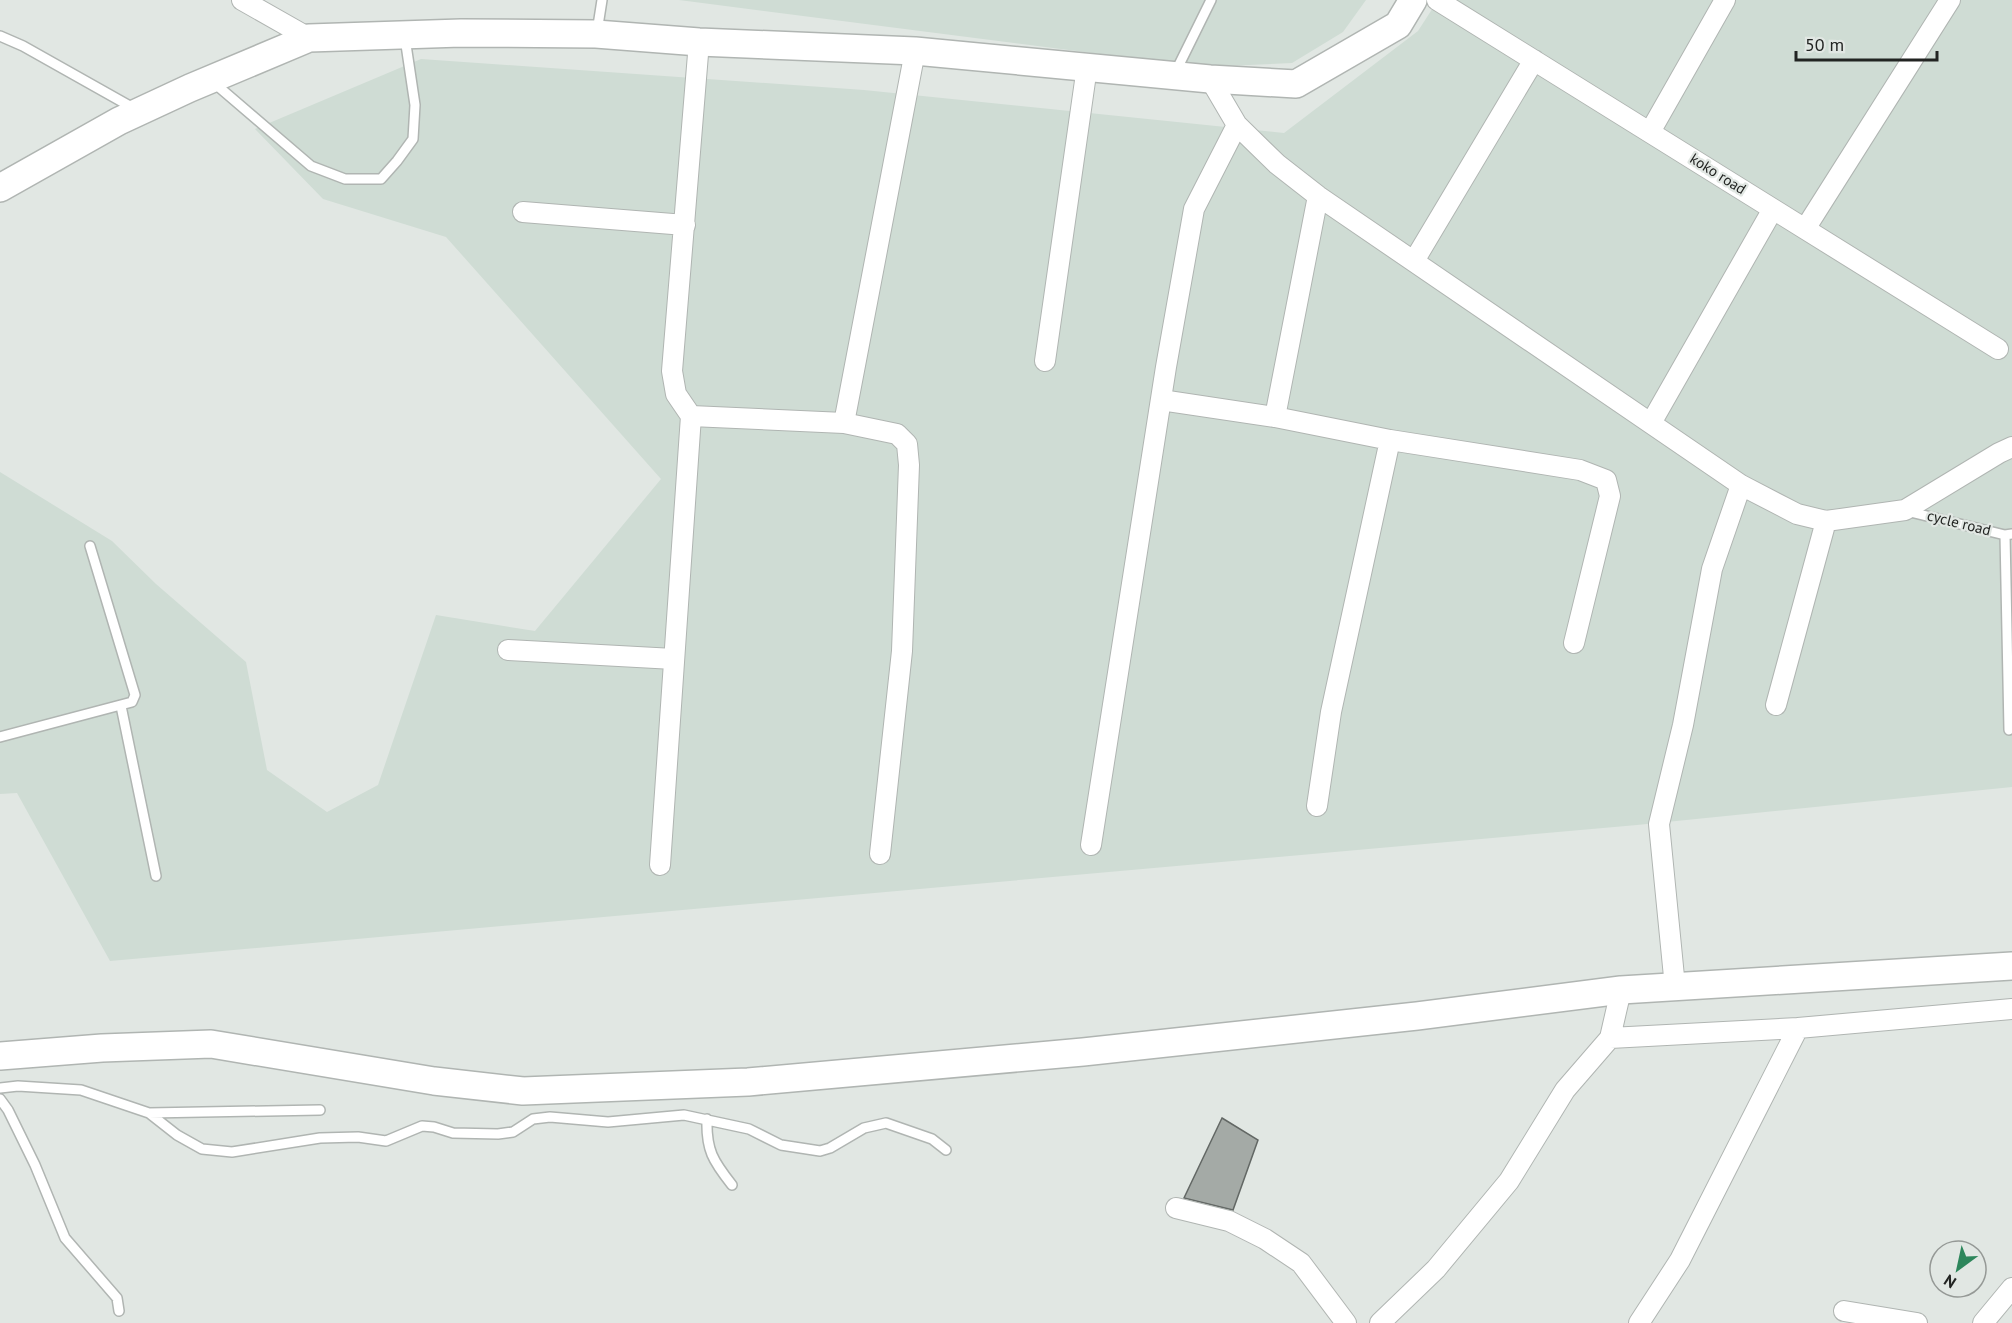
<svg xmlns="http://www.w3.org/2000/svg" width="2012" height="1323" viewBox="0 0 2012 1323" font-family="'PT Sans',sans-serif">
	<style>
		.built { fill: #cfdcd4 }
		.building { fill: #a4aaa6; stroke: #636865; stroke-width: 1.5 }
		.lines { fill: none; stroke-linecap: round; stroke-linejoin: round }
		.lane-casing { stroke: #b0b5b2; stroke-width: 12 }
		.street-casing { stroke: #b0b5b2; stroke-width: 22 }
		.secondary-casing { stroke: #b0b5b2; stroke-width: 30 }
		.lane { stroke: #fff; stroke-width: 9 }
		.street { stroke: #fff; stroke-width: 20 }
		.secondary { stroke: #fff; stroke-width: 27 }
		.labels { text-anchor: middle; stroke-width: 4.5; stroke-linejoin: round; paint-order: stroke }
		.street-label { font-size: 15px; fill: #222422; stroke: #e1e7e3 }
	</style>
	<rect width="100%" height="100%" fill="#e1e7e3"/>
	<path class="built" d="M679,0H1366L1343,32L1292,63L1202,67Z
		M1438,0H2012V787L1637,825L110,961L17,793L0,794V472L112,541L156,584L246,662L267,770L327,812L378,785L436,615L535,631L661,479L446,237L323,199L255,129L421,59L864,90L1284,133L1418,31Z"/>
	<path class="building" d="M1222,1118L1258,1140L1233,1210L1184,1198Z"/>
	<g class="lines">
		<g class="lane-casing">
			<path id="lane" d="M597,32L602,0
				M0,36L23,46L135,109
				M1175,73L1211,0
				M213,82L311,166L345,179H381L397,161L413,139L415,105L405,38
				M1906,511L2005,535L2012,534
				M2005,535L2009,730
				M121,706L156,876
				M0,737L132,702L135,695L90,546
				M0,1088L18,1086L81,1090L149,1113L177,1135L202,1149L232,1152L320,1138L358,1137L386,1141L422,1126L434,1127L453,1133L498,1134L513,1132L533,1119L550,1117L608,1122L684,1115L749,1129L781,1145L820,1151L830,1148L864,1128L886,1123L932,1139L946,1150
				M0,1099L8,1110L35,1165L65,1238L117,1298L119,1311
				M149,1113L320,1110
				M707,1119C706,1150 713,1161 732,1185"/>
		</g>
		<g class="street-casing">
			<path id="street" d="M242,0L309,38
				M1437,0L1998,349
				M1210,79L1237,125L1277,164L1318,196L1741,485L1797,514L1826,521L1905,510L1999,453L2012,447
				M1650,132L1725,0
				M523,212L685,225
				M1805,229L1950,0
				M1414,261L1534,60
				M1045,361L1087,67
				M1161,400L1275,417
				M691,416L844,423L915,51
				M844,423L897,434L907,444L909,465L902,651L880,854
				M1651,423L1773,209
				M1390,440L1580,470L1606,480L1610,496L1574,643
				M508,650L674,659
				M1776,705L1826,521
				M1317,806L1331,712L1390,440L1275,417L1318,196
				M1091,845L1166,367L1194,209L1237,125
				M660,865L691,416L676,394L672,371L699,42
				M1675,987L1659,824L1683,725L1712,569L1741,485
				M1798,1028L2012,1009
				M1610,1038L1798,1028L1680,1260L1639,1323
				M1176,1208L1229,1221L1265,1239L1301,1263L1346,1323
				M1844,1311L1917,1323
				M1380,1323L1436,1269L1509,1181L1565,1090L1610,1038L1621,990
				M1983,1323L2012,1288"/>
		</g>
		<g class="secondary-casing">
			<path id="secondary" d="M0,188L119,121L190,88L309,38L461,33L596,34L699,42L915,51L1210,79L1296,84L1398,25L1413,0
				M0,1056L102,1048L211,1044L434,1081L523,1091L748,1082L1083,1052L1417,1016L1621,990L2012,966"/>
		</g>
		<use href="#lane" class="lane"/>
		<use href="#street" class="street"/>
		<use href="#secondary" class="secondary"/>
	</g>
	<g class="labels">
		<g class="street-label">
			<text transform="translate(1718 174) rotate(32)" y="5">koko road</text>
			<text transform="translate(1959 523) rotate(14)" y="5">cycle road</text>
		</g>
	</g>
	<g transform="translate(1958 1269) rotate(213)"><circle r="28" fill="#e1e7e3" stroke="#959996" stroke-width="1.5"/>
	<path d="M0-4.5L10 22L0 15L-10 22Z" fill="#2d865b"/>
	<text y="-9" font-size="16" font-weight="bold" text-anchor="middle" fill="#222422">N</text>
	</g>
	<path d="M1796 51v9h141v-9" fill="none" stroke="#222422" stroke-width="3"/>
	<text x="1805" y="51" font-size="18" fill="#222422" stroke="#e1e7e3" stroke-width="4.5" paint-order="stroke">50 m</text>
</svg>
